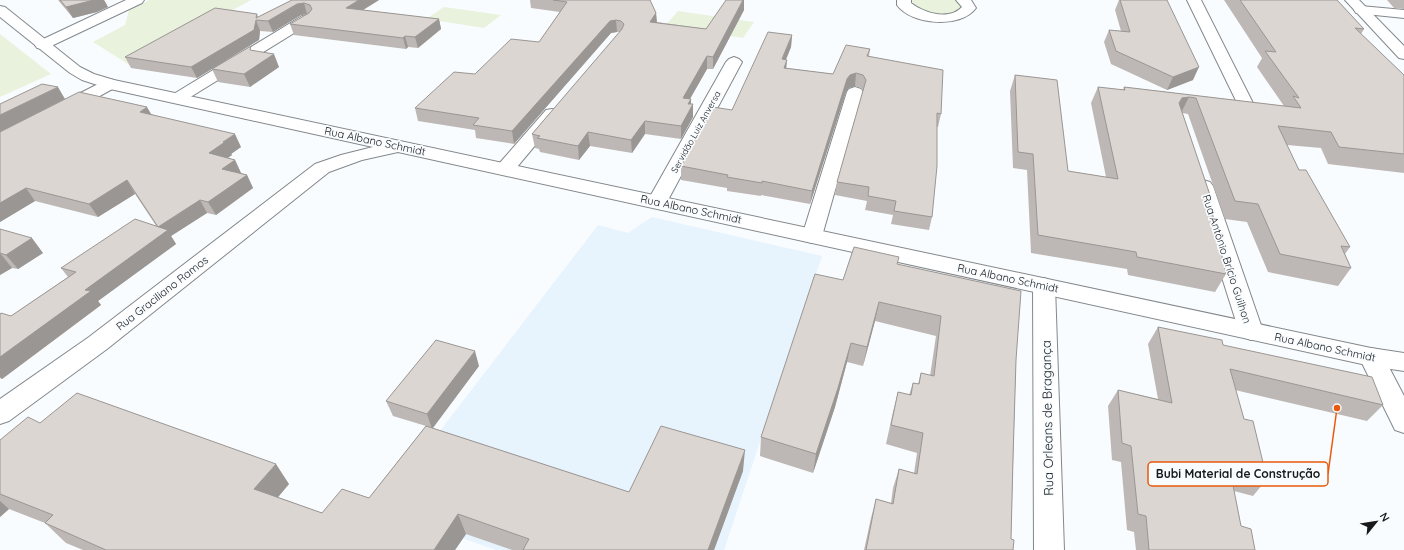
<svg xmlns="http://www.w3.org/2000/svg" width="1404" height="550" viewBox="0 0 1404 550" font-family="Quicksand,sans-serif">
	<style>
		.built { fill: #e7f3fd }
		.green { fill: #e9f2dc }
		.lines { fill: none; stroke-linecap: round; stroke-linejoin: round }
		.minor-casing { stroke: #82888c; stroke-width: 2 }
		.tertiary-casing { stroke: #82888c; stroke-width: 2 }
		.primary-casing { stroke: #82888c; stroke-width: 2 }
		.minor { fill: #fff; fill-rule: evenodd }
		.tertiary { fill: #fff; fill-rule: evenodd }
		.primary { fill: #fff; fill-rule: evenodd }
		.wall { fill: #bdb8b5 }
		.shaded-wall { fill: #9a9693 }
		.building { fill: #dcd6d2; stroke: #9a9693 }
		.labels { text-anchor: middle; stroke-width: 3.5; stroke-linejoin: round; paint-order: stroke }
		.far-street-label { font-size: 9px; fill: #17191b; stroke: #f9fcff }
		.street-label { font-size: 11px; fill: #17191b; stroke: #f9fcff }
		.near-street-label { font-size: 13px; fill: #17191b; stroke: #f9fcff }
		.leader { fill: none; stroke: #e8590c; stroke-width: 1.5 }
		.callout-dot { fill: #e8590c; stroke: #f9fcff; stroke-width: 1.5 }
		.callout { fill: #f9fcff; stroke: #e8590c; stroke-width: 1.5 }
		.callout-label { font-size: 12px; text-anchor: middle; font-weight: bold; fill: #17191b }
	</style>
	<rect width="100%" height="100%" fill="#f9fcff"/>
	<path class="built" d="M652,217L822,256L724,550H496L380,509L598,225L628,233Z"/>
	<path class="green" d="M149,0H251L131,66L93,42L125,25L129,10Z
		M909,0H958L964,8C948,20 933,14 915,10Z
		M444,7L501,15L484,28L426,19Z
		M678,11L754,22L743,38L665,26Z
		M0,34L51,74L0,97Z"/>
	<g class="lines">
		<g class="minor-casing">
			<path id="minor" d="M126,0H144L142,3L47,48L42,49L37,48L35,45L37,42Z
				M897,0H911V3C924,13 949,21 962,7L956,0H971L976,8C961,29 911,25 897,5Z
				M1187,0H1201L1257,111L1255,115L1249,116L1243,115L1241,111Z
				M1361,6L1404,10V18L1356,13L1354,10L1356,7Z
				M307,15L312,16L314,19L312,22L184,101L178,103L172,101L170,98L172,95L302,16Z
				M734,57L739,59L742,62L667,202L664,206L657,208L650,206L647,202L726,62L729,59Z
				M110,79L116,81L118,84L116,87L69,113L63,114L57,113L55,109L57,105L104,81Z
				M855,87L861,89L863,92L822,236L819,241L812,243L805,241L802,236L847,92L849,89Z
				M552,109L558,110L560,114L558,118L512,173L505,175L498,173L496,169L498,165L546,110Z
				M1203,180L1210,182L1213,186L1263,331L1259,337L1251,340L1243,337L1239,331L1193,186L1196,182Z
				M1044,278L1052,281L1055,286L1064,550H1034L1033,286L1036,281Z
				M1371,348L1380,350L1404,396V433L1395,430L1359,357L1362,350Z"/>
		</g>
		<g class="tertiary-casing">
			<path id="tertiary" d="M1345,0H1359L1404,46V59L1399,58Z"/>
		</g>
		<g class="primary-casing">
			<path id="primary" d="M0,6L5,7L80,67L94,74L114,80L1371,348L1404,353V371L1371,366L398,152L362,160L329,172L107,349L9,421L0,424V399L89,337L315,164L341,155L373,147L110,89L82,80L70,73L0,17Z"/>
		</g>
		<use href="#minor" class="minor"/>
		<use href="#tertiary" class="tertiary"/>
		<use href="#primary" class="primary"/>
	</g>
	<path class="wall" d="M58,0H105H104L108,7L97,12L73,18Z
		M292,0H379L363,10L439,19L441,29L418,48L408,47L406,49L294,35L290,24L308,14L301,15L273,32L260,31L259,40L225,61L253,50L279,67L250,87L218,82L212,69L197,78L131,68L125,57L257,14L258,17Z
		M530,0H650L656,13L657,22L706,29L744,10L713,69H707L690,99H691V104L693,117L681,139L645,134L632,153L590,146L579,160L540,152L539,149L535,148L532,134L620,32H617L611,33L514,144L476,138L475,130L418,121L415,108L539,42L560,12L531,8Z
		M1119,0H1167L1193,80L1167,90L1111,64L1104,42L1109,30L1121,31L1115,10Z
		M1224,0H1337L1364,29L1361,34L1404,75V173L1328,164L1321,148L1287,145L1299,170L1350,247L1345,254L1351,268L1338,286L1268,272L1247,222L1225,219L1188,114L1182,113L1211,198L1209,201L1226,274L1215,292L1128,275L1127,269L1031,253L1027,170L1013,168L1010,91L1015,75L1068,171L1106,177L1091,103L1098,87L1123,90L1124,87L1284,106L1257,67L1262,58Z
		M1387,0H1404V9L1394,8Z
		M792,35L791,47L786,60V68L833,74L870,49L869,56L941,114L938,127H937L932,217L929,230L891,224L893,215L865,210L867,201L835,195L837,182L863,91L861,88L855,86L849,88L846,92L810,204L761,195V196L727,191V188L681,180V166L732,110Z
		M151,114L241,147L231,154L232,155L228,158L235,160L241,173L247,175L253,188L216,215L207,213L171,236L176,244L98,301L101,305L2,379L0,378V314L11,316L68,277L61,268L157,227L135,194L98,217L35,201L0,222V132Z
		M0,229L43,253L18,269L12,268L0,275Z
		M897,264L1016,360L1011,539L1013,550H864L871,518L876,499L891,503L893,488L899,469L914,473L917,453L886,444L893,412L898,392L909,395L913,383L918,384L921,373L930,376L936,336L875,321L863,366L847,362L835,407L813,473L760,456L761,437L843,280Z
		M1158,327L1223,345L1383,405L1367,421L1235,390L1244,419L1267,479L1253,496L1234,491L1241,526L1255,550H1136L1134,532L1127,530L1121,462L1112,460L1108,406L1118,390L1158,399L1148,344Z
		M479,366L433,428L629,492L743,471L714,550H512L466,534L455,550H83L66,543L45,523L9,509L0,517V440L40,423L289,484L278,497L322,513L369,498L426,426L393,416L386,401Z"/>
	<path class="shaded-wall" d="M94,0H105H104L108,7L97,12L73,18L66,7Z
		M359,0H379L350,18L346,8Z
		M743,0H744V10L713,69V57Z
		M304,3L307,14L301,15L273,32L268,21L297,4Z
		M656,13L657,25L650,22Z
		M439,19L441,29L418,48L415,37Z
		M256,20L260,31L259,40L197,78L191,67Z
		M616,20L617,32L611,33L514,144L512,131L610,21Z
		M792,35L791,47L781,71L782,59Z
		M405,36L408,47L406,49L403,38Z
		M274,54L279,67L250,87L244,74Z
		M707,56V69L683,111V98Z
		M787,60L786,72L784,68Z
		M1199,67L1193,80L1167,90L1173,77Z
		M856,73L855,86L849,88L846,92L810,204L812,191L847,79L850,75Z
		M58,87L65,99L0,132V115Z
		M1189,97L1181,113L1172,119L1182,98Z
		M691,99V107L693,104V117L681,139V126L688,104Z
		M147,107L154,119L140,112Z
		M645,121V134L632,153L631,140Z
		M588,132L590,146L579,160L578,146Z
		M235,134L241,147L231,154L232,155L215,166L209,153L223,142Z
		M235,160L241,173L228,182L222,169Z
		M247,175L253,188L216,215L208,202Z
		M127,180L135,194L98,217L89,204Z
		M26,188L35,201L0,222V203Z
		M200,200L207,213L171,236L176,244L98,301L101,305L2,379L0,377V357L85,290L158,227Z
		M32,238L43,253L18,269L6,255Z
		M0,253L12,268L0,275Z
		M879,302L875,321L863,366L867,347Z
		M851,343L847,362L835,407L813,473L816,454Z
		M475,351L479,366L432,429L427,414Z
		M745,450L743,471L714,550H708Z
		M276,464L289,484L268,509L254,489Z
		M0,501L9,509L0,517Z
		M458,514L466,534L455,550H434Z"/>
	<path class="building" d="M60,0H94L66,7Z
		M292,0H359L346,8L439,19L415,37L405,36L403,38L290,24L309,13L312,9L310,5L304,3L297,4L268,21L256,20L254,30L191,67L125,57L215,8L257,14L256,18Z
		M553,0H650L656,13L650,22L706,29L726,0H743L713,57L707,56L683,98L691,99L688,104H693L681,126L645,121L631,140L588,132L578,146L537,138L540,136L532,134L622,29L624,24L621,21L616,20L610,21L512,131L473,125L479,118L415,108L454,72L475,74L511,39L539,42L567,2Z
		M1120,0H1167L1199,67L1173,77L1116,51L1109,30L1130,32Z
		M1240,0H1337L1364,29L1355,28L1404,75V154L1339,147L1331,132L1278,126L1299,170H1306L1350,247L1341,246L1351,268L1280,254L1258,204L1235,201L1196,98L1189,97L1182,98L1179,103L1211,198H1209L1226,274L1137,257L1136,252L1038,235L1033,154L1018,152L1015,75L1057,80L1068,171L1118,179L1098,87L1125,90L1124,87L1301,108L1293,96L1299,98L1265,51L1276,52Z
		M768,32L792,35L782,59L787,60L784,68L833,74L846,45L870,49L867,56L943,70L941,114L937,113V166L932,217L894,211L896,201L868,196L869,187L837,182L866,80L863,75L856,73L850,75L847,79L812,191L762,181V183L727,177L728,175L681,166L713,107L732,110Z
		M251,46L250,50L274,54L244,74L212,69Z
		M42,84L58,87L0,115V104Z
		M79,92L147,107L140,112L235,134L223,142H225L209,153L235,160L222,169L247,175L208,202L200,200L158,227L127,180L89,204L26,188L0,203V132Z
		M135,219L168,230L85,290L91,291L0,357V314L1,313L11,316L76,272L61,268Z
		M0,229L32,238L6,255L0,253Z
		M854,247L899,257L897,264L1021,291L1016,360L1013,458L1011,539L1014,540L1013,550H866L876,499L893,504L899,469L917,474L923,433L891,425L898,392L911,395L913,383L919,384L921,373L934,376L941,316L879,302L867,347L851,343L838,388L816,454L761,437L815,274L843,280Z
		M1158,327L1222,340L1223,345L1372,377L1383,405L1230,369L1244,419L1253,421L1267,479L1230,470L1241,526L1251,529L1255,550H1149L1146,516L1138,514L1131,446L1122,443L1118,390L1172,403Z
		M436,340L475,351L427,414L386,401Z
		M77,393L276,464L254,489L322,513L342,489L369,498L426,426L629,492L661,426L745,450L708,550H523L529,539L458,514L434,550H106L45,523L53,515L0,494V440L28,417L40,423Z"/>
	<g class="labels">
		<g class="far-street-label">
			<text transform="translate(696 132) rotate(-61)" y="3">Servidão Luiz Anversa</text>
		</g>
		<g class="street-label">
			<text transform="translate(375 141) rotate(12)" y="4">Rua Albano Schmidt</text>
			<text transform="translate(691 209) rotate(12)" y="4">Rua Albano Schmidt</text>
			<text transform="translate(1227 259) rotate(72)" y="4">Rua Antônio Brício Guilhon</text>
			<text transform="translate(1008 278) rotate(12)" y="4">Rua Albano Schmidt</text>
			<text transform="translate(162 293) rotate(-38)" y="4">Rua Graciliano Ramos</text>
			<text transform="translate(1325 347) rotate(12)" y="4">Rua Albano Schmidt</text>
		</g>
		<g class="near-street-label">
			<text transform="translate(1047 418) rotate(-91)" y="5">Rua Orleans de Bragança</text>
		</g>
	</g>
	<path class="leader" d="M1337 408L1328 474"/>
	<circle class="callout-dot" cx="1337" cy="408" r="4"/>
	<rect class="callout" x="1148" y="462" width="180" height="24" rx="4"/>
	<g class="callout-label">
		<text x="1238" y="478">Bubi Material de Construção</text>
	</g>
	<g transform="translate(1376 522) rotate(60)" stroke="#f9fcff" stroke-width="3" paint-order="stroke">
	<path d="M0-3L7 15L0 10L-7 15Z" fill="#17191b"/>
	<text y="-6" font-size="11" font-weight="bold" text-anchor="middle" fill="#17191b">N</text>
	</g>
</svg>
